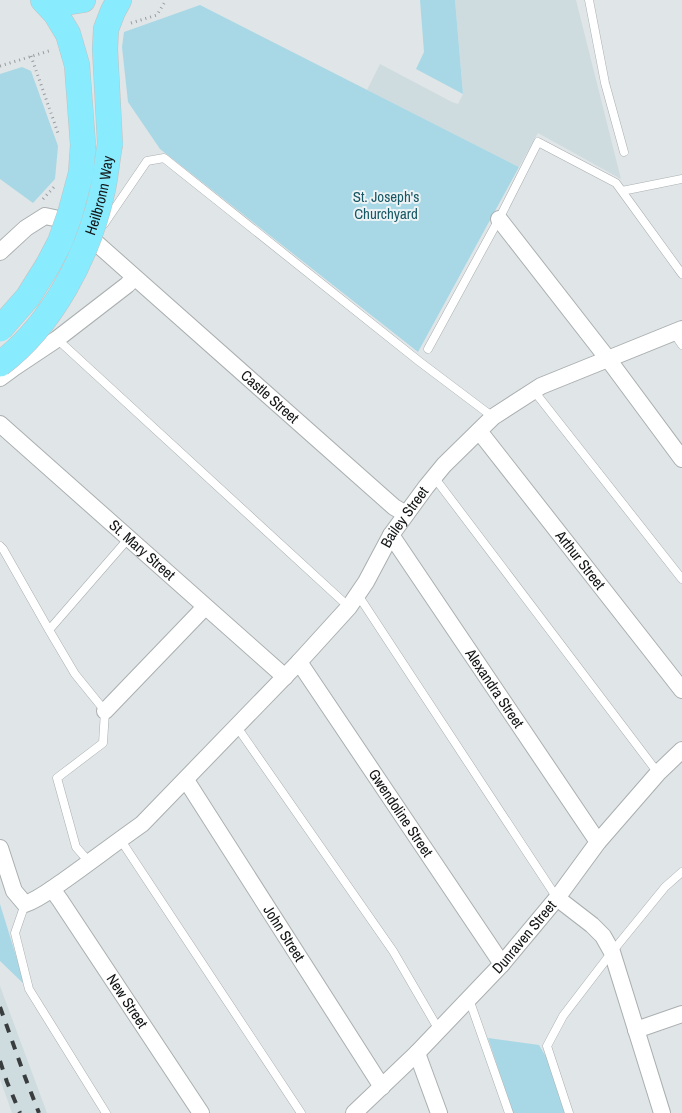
<svg xmlns="http://www.w3.org/2000/svg" width="682" height="1113" viewBox="0 0 682 1113" font-family="'Archivo Narrow',sans-serif">
	<style>
		.built { fill: #cedce0 }
		.green { fill: #a8d8e5 }
		.lines { fill: none; stroke-linecap: round; stroke-linejoin: round }
		.service-casing { stroke: #aaafb0; stroke-width: 9 }
		.minor-casing { stroke: #aaafb0; stroke-width: 18 }
		.primary-casing { stroke: #c2c2c2; stroke-width: 26 }
		.path { stroke: #999c9e; stroke-width: 3; stroke-dasharray: 1 4; stroke-linecap: butt }
		.service { stroke: #fff; stroke-width: 8 }
		.minor { stroke: #fff; stroke-width: 16 }
		.primary { stroke: #88ebfe; stroke-width: 25 }
		.rail { stroke: #3a3d3e; stroke-width: 4; stroke-dasharray: 9 9; stroke-linecap: butt }
		.primary-bridge-casing { stroke: #c2c2c2; stroke-width: 26; stroke-linecap: butt }
		.primary-bridge { stroke: #88ebfe; stroke-width: 25 }
		.labels { text-anchor: middle; stroke-width: 4; stroke-linejoin: round; paint-order: stroke }
		.street-label { font-size: 15px; fill: #131516; stroke: #edf3f4 }
		.park-label { font-size: 15px; fill: #165765; stroke: #edf3f4 }
	</style>
	<rect width="100%" height="100%" fill="#e0e5e7"/>
	<path class="built" d="M455,0H576L621,179L538,133L519,167L367,90L380,64L452,102L458,104L463,94Z
		M0,986L47,1113H12L0,1079Z"/>
	<path class="green" d="M420,0H455L463,94L416,69L424,52Z
		M200,5L519,167L418,352L160,149L128,102L122,47L124,32Z
		M22,67L31,71L58,146L55,179L33,203L0,179V74Z
		M0,904L25,985L0,961Z
		M488,1038L539,1045L554,1070L567,1113H513Z"/>
	<g class="lines">
		<g class="service-casing">
			<path id="service" d="M589,0L605,83L624,152
				M622,191L682,179
				M104,224L147,161L164,158L420,362L493,417
				M673,332L682,345
				M57,339L349,607
				M428,349L499,219L538,142L616,183L682,274
				M534,391L682,579
				M434,477L658,773
				M0,546L3,549L49,630L75,674L105,711L103,743L57,778L76,847L90,863
				M358,595L557,898
				M49,630L128,539
				M237,727L393,951L439,1030
				M120,839L301,1113
				M25,904L15,933L29,989L106,1113
				M469,999L509,1113
				M569,1113L547,1046L563,1016L612,952L665,887L682,872"/>
		</g>
		<g class="minor-casing">
			<g id="minor">
				<path d="M499,219L608,359L682,459"/>
				<path id="s1" d="M0,252L26,228L45,216L59,219L76,225L394,507L406,514"/>
				<path d="M0,378L15,367L57,339L127,285L134,278"/>
				<path id="s2" d="M0,424L285,677"/>
				<path id="s3" d="M479,431L682,690"/>
				<path id="s4" d="M391,535L598,842"/>
				<path id="s5" d="M299,662L502,964"/>
				<path d="M105,711L205,607"/>
				<path id="s6" d="M186,780L382,1087"/>
				<path id="s7" d="M0,848L14,891L25,904C39,899 50,890 62,882C89,863 115,843 142,824L299,662L349,607L366,582L391,535L426,487L444,465L493,417L541,386L682,329"/>
				<path id="s8" d="M52,889L60,900L201,1113"/>
				<path d="M557,898L592,925L603,936L612,952L662,1113"/>
				<path d="M636,1030L682,1014"/>
				<path d="M417,1053L439,1113"/>
				<path id="s9" d="M354,1113L417,1053L502,964L557,898L598,842L658,773L682,750"/>
			</g>
		</g>
		<g class="primary-casing">
			<path id="primary" d="M43,0L56,14L68,34L77,65L83,145
				M52,0L64,3L83,0
				M110,144L105,49L106,29L113,11L119,0"/>
		</g>
		<path class="path" d="M131,23L157,15L166,0
			M31,56L59,136
			M0,66L52,50
			M43,199L54,187"/>
		<use href="#service" class="service"/>
		<use href="#minor" class="minor"/>
		<use href="#primary" class="primary"/>
		<path class="rail" d="M0,1007L25,1077L39,1113
			M0,1061L7,1082L20,1113"/>
		<g class="primary-bridge-casing">
			<g id="primary-bridge">
				<path d="M0,329L28,297L48,265L60,242L70,214L81,173L83,145"/>
				<path id="s10" d="M0,364C52,325 88,256 102,193C106,177 107,160 110,144"/>
			</g>
		</g>
		<use href="#primary-bridge" class="primary-bridge"/>
	</g>
	<g class="labels">
		<g class="street-label">
			<text dy="5" stroke="none"><textPath href="#s10" startOffset="200">Heilbronn Way</textPath></text>
			<text dy="5" stroke="none"><textPath href="#s1" startOffset="349">Castle Street</textPath></text>
			<text dy="5" stroke="none"><textPath href="#s7" startOffset="610">Bailey Street</textPath></text>
			<text dy="5" stroke="none"><textPath href="#s2" startOffset="190">St. Mary Street</textPath></text>
			<text dy="5" stroke="none"><textPath href="#s3" startOffset="164">Arthur Street</textPath></text>
			<text dy="5" stroke="none"><textPath href="#s4" startOffset="185">Alexandra Street</textPath></text>
			<text dy="5" stroke="none"><textPath href="#s5" startOffset="182">Gwendoline Street</textPath></text>
			<text dy="5" stroke="none"><textPath href="#s6" startOffset="182">John Street</textPath></text>
			<text dy="5" stroke="none"><textPath href="#s9" startOffset="245">Dunraven Street</textPath></text>
			<text dy="5" stroke="none"><textPath href="#s8" startOffset="135">New Street</textPath></text>
		</g>
		<g class="park-label">
			<text x="386" y="202">St. Joseph's<tspan x="386" dy="17">Churchyard</tspan></text>
		</g>
	</g>
</svg>
